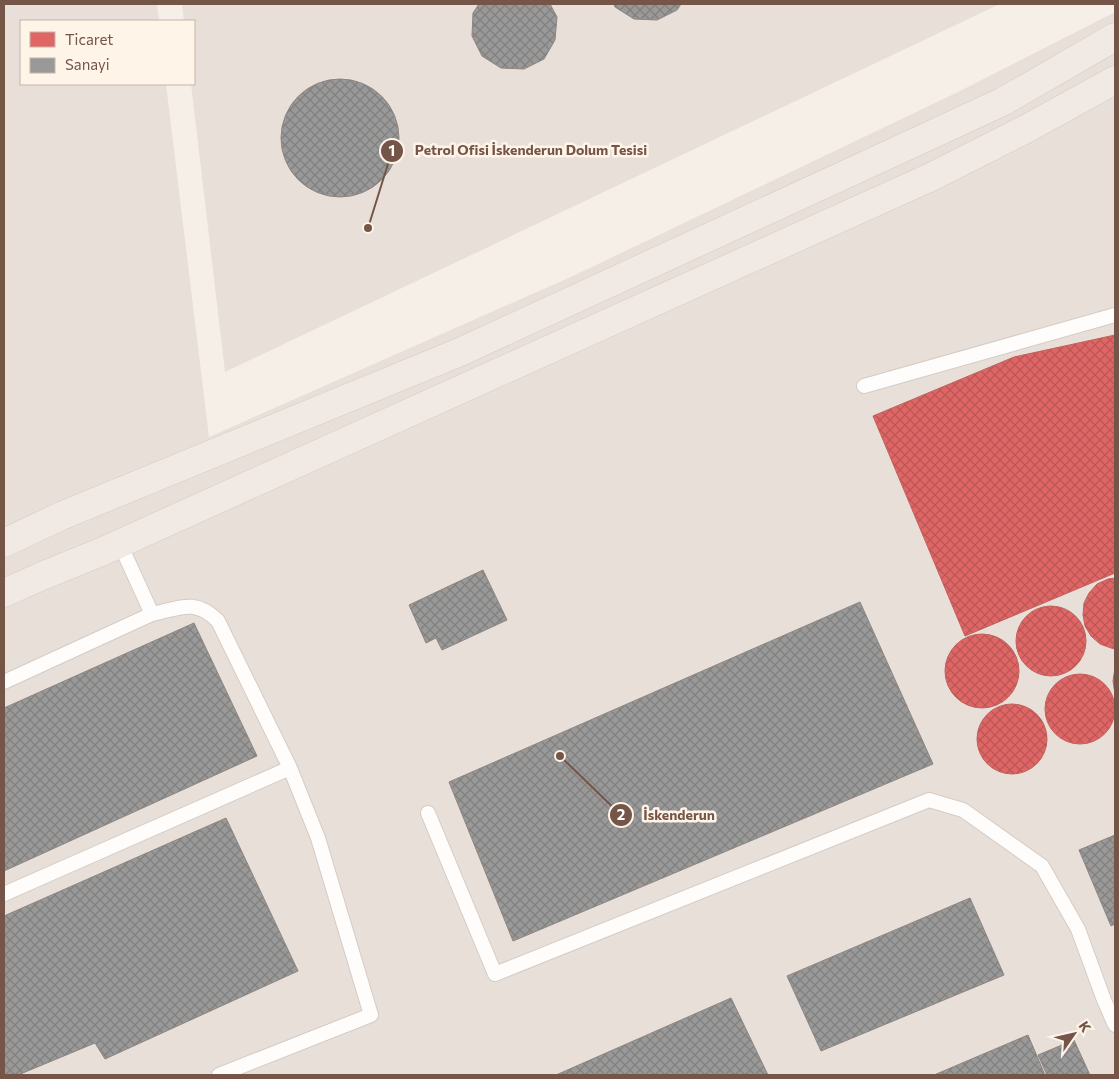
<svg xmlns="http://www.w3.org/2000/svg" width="1119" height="1079" viewBox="0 0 1119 1079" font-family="Commissioner,sans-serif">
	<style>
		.industrial { fill: #e9dfd9 }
		.shops { fill: url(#shops-cross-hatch); stroke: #c0615d }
		.industry { fill: url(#industry-cross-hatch); stroke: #8e8581 }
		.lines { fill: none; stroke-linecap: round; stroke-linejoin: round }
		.service-casing { stroke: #d4cbc5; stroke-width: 16 }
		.trunk-casing { stroke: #d5cac4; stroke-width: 29 }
		.service { stroke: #fefdfb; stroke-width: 14 }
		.trunk { stroke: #f1e9e4; stroke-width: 28 }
		.leader { fill: none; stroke: #745548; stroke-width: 2 }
		.callout-dot { fill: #745548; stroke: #fff4e8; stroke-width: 2 }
		.mark-label { font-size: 15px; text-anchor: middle; font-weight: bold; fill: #fff }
		.callout-label { font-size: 14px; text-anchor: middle; font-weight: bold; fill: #745548; stroke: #fff4e8; stroke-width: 5; stroke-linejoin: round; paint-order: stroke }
	</style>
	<defs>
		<pattern id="shops-cross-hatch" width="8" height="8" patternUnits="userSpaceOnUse" patternTransform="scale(1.25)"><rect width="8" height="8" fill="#e06666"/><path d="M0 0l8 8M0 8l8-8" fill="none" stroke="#ba5756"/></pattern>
		<pattern id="industry-cross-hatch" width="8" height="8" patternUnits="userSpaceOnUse" patternTransform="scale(1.25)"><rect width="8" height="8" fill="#999"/><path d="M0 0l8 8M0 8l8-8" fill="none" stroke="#81807f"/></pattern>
	</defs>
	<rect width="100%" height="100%" fill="#f6efe7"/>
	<path class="industrial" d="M4,4H157L159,21H21V84H166L209,437L573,276L960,91L1115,12V1075H4Z
		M182,4H1000L225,372L191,84H194V21H184Z"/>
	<path class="shops" d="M1115,335V573L965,636L873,416L1014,357Z
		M1115,578V649L1111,648L1100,644L1091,636L1085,626L1083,615L1084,603L1089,593L1097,584L1108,579Z
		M1016 641a35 35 0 1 1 70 0a35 35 0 1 1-70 0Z
		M945 671a37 37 0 1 1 74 0a37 37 0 1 1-74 0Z
		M1115,668V694L1113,681Z
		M1045 709a35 35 0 1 1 70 0a35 35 0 1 1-70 0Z
		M977 739a35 35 0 1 1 70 0a35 35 0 1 1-70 0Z"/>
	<path class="industry" d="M479,4H550L557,17L555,40L544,59L524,69L501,68L482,56L472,36L473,13Z
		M614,4H681L677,10L657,20L634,19L615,7Z
		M281 138a59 59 0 1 1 118 0a59 59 0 1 1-118 0Z
		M483,570L507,620L442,650L436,638L426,643L409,605Z
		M860,602L933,764L513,941L449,782Z
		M194,623L257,756L4,871V708Z
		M226,818L298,971L105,1059L95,1043L18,1075H4V916Z
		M1115,835V924L1111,926L1079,850Z
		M970,898L1004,975L821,1051L787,976Z
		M731,998L768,1075H556Z
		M1028,1035L1045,1075H934Z
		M1074,1040L1090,1075H1047L1038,1055Z"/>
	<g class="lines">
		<g class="service-casing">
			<path id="service" d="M864,386L1115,315
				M152,614C180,608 195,598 218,621L290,768L318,838L371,1015L219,1075
				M4,682L152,614L120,544
				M428,813L495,974L929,800L963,810L1042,866L1078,929L1104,1000L1115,1025
				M4,894L290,768"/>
		</g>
		<g class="trunk-casing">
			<path id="trunk" d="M4,543L61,516L460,352L907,146L1004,101L1115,37
				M4,593L42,576L101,552L931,177L1026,129L1115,80"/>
		</g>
		<use href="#service" class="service"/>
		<use href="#trunk" class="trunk"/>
	</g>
	<path class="leader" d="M368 228L392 151M560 756L621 815"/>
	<g class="callout-dot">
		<circle cx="368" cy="228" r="5"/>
		<circle cx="560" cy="756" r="5"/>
		<circle cx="392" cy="151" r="12"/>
		<circle cx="621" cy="815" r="12"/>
	</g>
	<g class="mark-label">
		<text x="392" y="156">1</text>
		<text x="621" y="820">2</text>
	</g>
	<g class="callout-label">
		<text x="531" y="155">Petrol Ofisi İskenderun Dolum Tesisi</text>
		<text x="679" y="820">İskenderun</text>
	</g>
	<rect width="1119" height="1079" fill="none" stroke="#745548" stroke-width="10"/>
	<rect x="20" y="20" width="175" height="65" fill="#fff4e8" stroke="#c7b4a8"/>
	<rect x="30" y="32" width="25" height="15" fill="#e06666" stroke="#c7b4a8"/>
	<text x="65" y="45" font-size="15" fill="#745548">Ticaret</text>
	<rect x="30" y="58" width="25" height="15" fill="#999999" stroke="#c7b4a8"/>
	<text x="65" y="70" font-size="15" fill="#745548">Sanayi</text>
	<g transform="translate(1074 1034) rotate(56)" stroke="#fff4e8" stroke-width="4" paint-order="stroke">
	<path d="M0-4L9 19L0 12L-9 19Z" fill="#745548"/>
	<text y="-8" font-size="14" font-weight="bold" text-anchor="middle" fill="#745548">K</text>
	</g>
</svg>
